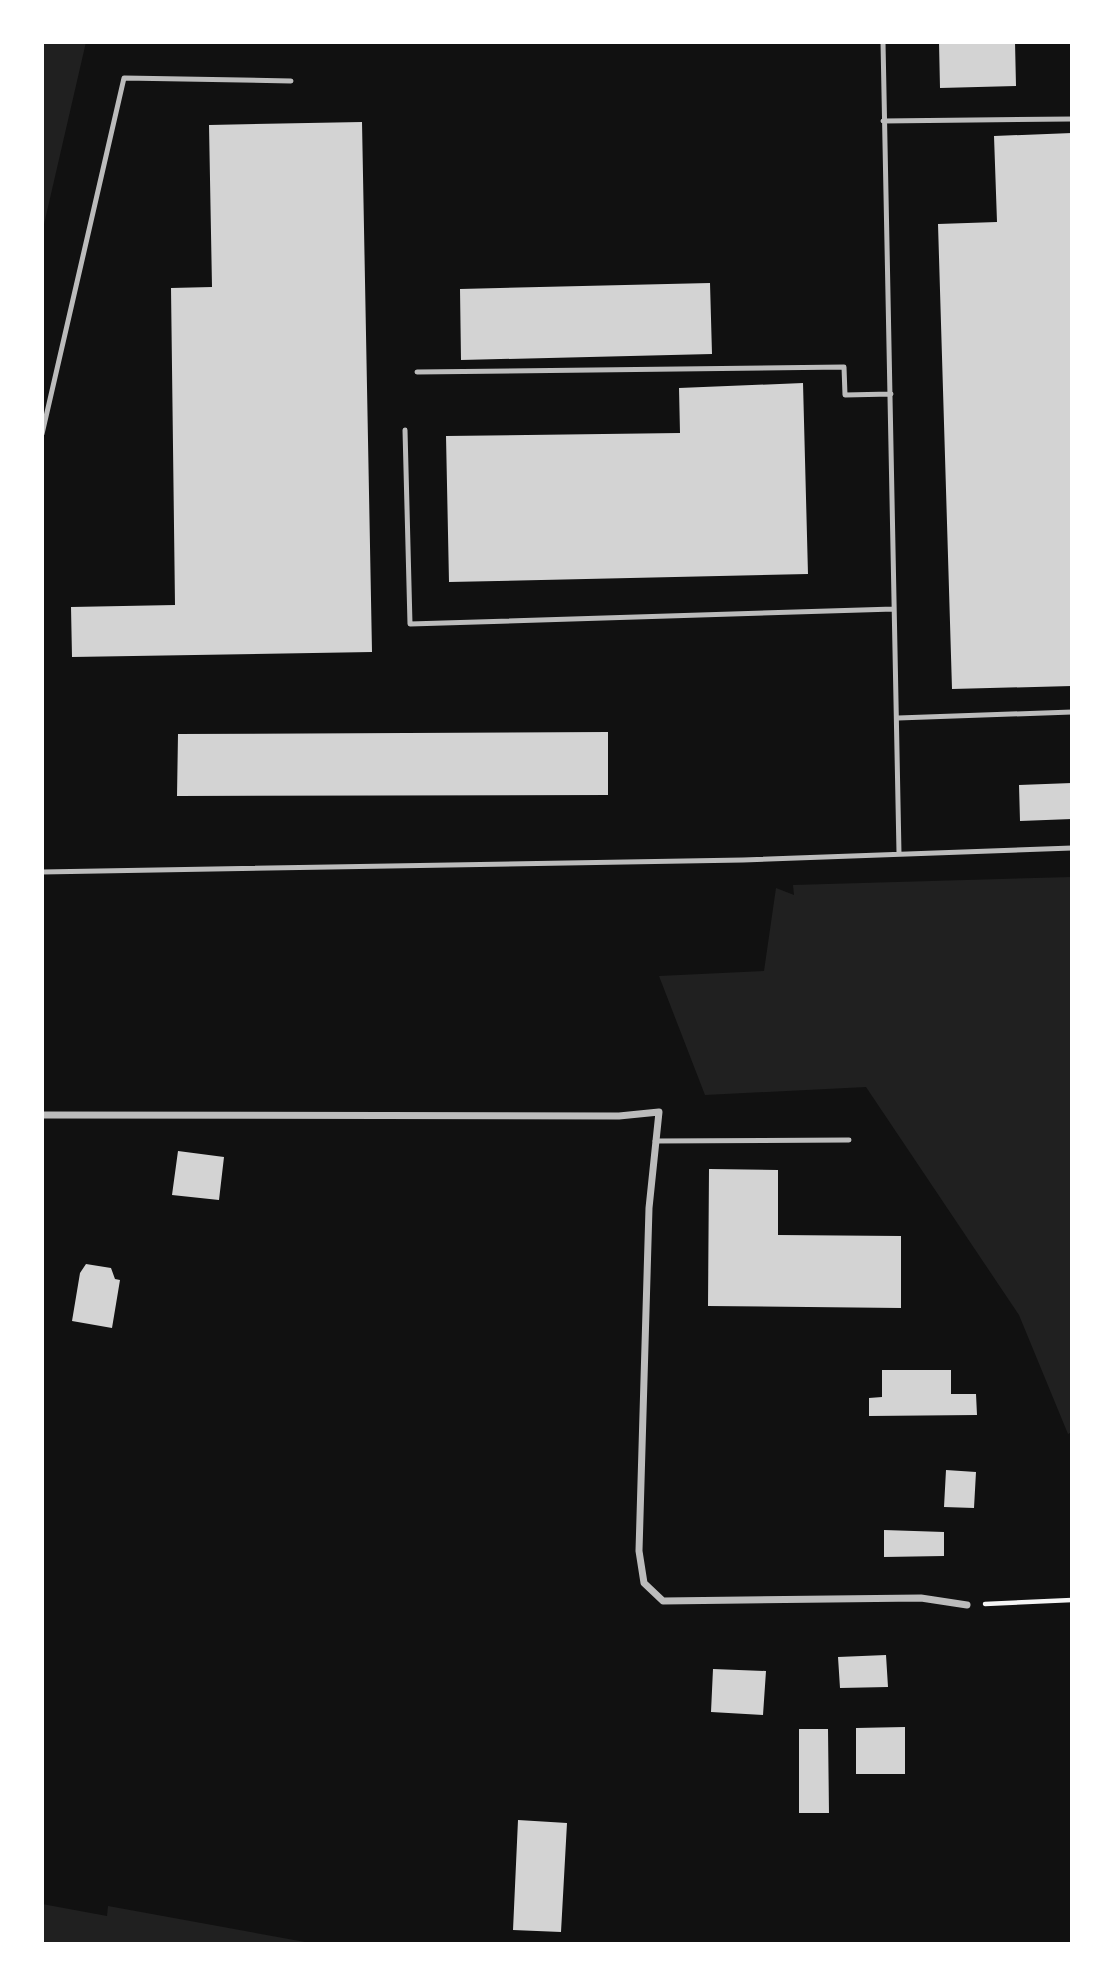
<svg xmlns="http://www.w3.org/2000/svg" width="1114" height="1986" viewBox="0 0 1114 1986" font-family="Montserrat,sans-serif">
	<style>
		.green { fill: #202020 }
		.building { fill: #d3d3d3 }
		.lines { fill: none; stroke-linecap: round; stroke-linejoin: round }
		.path { stroke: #f5f5f5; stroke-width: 4.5 }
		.service { stroke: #bcbcbc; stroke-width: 5 }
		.minor { stroke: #bcbcbc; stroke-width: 7 }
	</style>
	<rect width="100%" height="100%" fill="#111"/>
	<path class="green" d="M42,42H86L42,233Z
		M1072,877V1432L1068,1434L1019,1315L866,1087L705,1095L659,976L764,971L776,888L794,895L793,885Z
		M42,1904L107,1916L108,1906L316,1944H42Z"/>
	<path class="building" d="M939,42H1015L1016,86L940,88Z
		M362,122L372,652L72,657L71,607L175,605L171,288L212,287L209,125Z
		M1072,133V686L952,689L938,224L997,222L994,136Z
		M710,283L712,354L461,360L460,289Z
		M803,383L808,574L449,582L446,436L680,433L679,388Z
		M608,732V795L177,796L178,734Z
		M1072,783V819L1020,821L1019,785Z
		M178,1151L224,1157L219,1200L172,1195Z
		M709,1169L778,1170V1235L901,1236V1308L708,1306Z
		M86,1264L111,1268L115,1279L120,1280L112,1328L72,1321L80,1273Z
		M882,1370H951V1394H976L977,1415L869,1416V1398L882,1397Z
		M946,1470L976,1472L974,1508L944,1507Z
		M884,1530L944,1532V1556L884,1557Z
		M886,1655L888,1687L840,1688L838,1657Z
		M713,1669L766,1671L763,1715L711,1712Z
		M905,1727V1774H856V1728Z
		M799,1729H828L829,1813H799Z
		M518,1820L567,1823L561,1932L513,1930Z"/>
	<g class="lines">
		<path class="path" d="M985,1604L1072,1600"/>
		<path class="service" d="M883,42L899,853
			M883,121L1072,119
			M417,372L844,367L845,395L891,394
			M405,430L410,624L894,609
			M42,434L124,78L291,81
			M898,718L1072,712
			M42,872L743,860L1072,848
			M655,1141L849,1140"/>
		<path class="minor" d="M42,1115L619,1116L659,1112L649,1208L639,1551L644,1583L663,1601L921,1598L967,1605"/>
	</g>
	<rect width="1114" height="1986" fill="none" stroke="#ffffff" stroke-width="88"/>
</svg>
